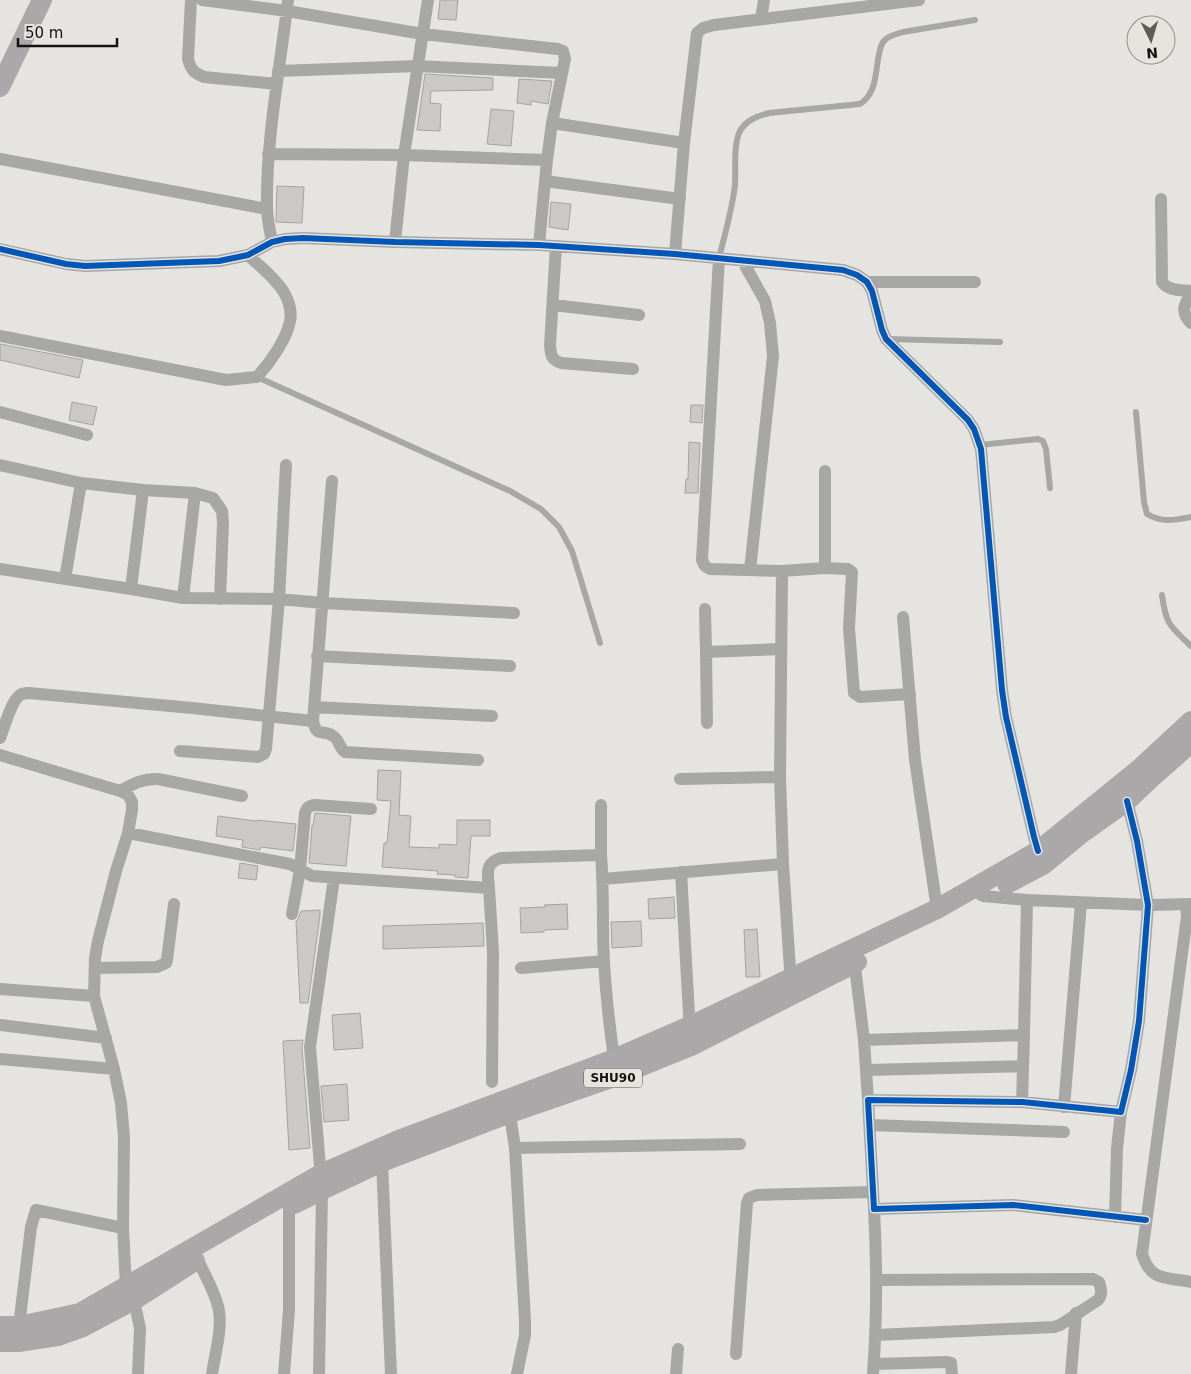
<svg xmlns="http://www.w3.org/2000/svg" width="1191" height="1374" viewBox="0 0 1191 1374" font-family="'DejaVu Sans',sans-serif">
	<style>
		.building { fill: #cbc9c8; stroke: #a5a3a2 }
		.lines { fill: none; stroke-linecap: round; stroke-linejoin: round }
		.lane { stroke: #a7a7a6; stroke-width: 6 }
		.street { stroke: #a7a7a6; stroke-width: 12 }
		.primary { stroke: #aaa8a8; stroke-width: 20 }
		.cycleway-casing { stroke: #e7e4e0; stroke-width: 9 }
		.cycleway { stroke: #0057b8; stroke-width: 6 }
		.labels { text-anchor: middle; stroke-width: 4; stroke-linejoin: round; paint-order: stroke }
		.shield { fill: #e7e4e0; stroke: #53514e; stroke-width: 1 }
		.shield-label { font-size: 12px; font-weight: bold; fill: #131210 }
	</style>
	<rect width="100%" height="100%" fill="#e6e4e1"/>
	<path class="building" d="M440,0H458L456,20L438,19Z
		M425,74L493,78V90L431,91L430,103L441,104L440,131L417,130Z
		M519,79L552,81L548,104L531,101V105L517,103Z
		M491,109L514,111L511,146L487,144Z
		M277,186L304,187L302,223L276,222Z
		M551,202L571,204L568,230L549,227Z
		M0,344L83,360L79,378L0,360Z
		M72,402L97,407L93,425L69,420Z
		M691,405H703L702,423L690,422Z
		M689,442L700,443L698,493H685L686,479H688Z
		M378,770L401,771L399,815L411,816L409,847L439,848V844L457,845V820H490V836H471L468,878L455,877V875L437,874L438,871L382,867L384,843H387L391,801L377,800Z
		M315,813L351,816L346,866L309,863L312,825L313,826Z
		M218,816L256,821L257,820L296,824L293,851L261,847L260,850L242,847L243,840L216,836Z
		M240,863L258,866L256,880L238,878Z
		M674,897L675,918L649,919L648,899Z
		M567,904L568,929L544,930V932L521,933L520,908L545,907L544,905Z
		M320,910V916L308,1003H300L296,921L298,919L301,911Z
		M641,921L642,946L612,948L611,922Z
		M483,923L484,946L383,949V926Z
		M757,929L760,977H746L744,930Z
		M360,1013L363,1048L334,1050L332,1015Z
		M303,1040L302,1048L310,1148L289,1150L283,1041Z
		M347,1084L349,1120L324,1122L321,1086Z"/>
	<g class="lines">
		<path class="lane" d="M719,258C725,234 732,210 735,185C736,169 733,145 740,131C746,120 758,116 769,113L860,104C877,93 875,73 879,54C880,50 881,43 885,40C889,35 897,34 903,32L975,20
			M887,339L1000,342
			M257,377L510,491L541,509L559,527L572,551L600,643
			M1136,412L1144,502L1147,514C1162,523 1175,520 1191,517
			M980,445L1038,439L1043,441L1046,449L1050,488
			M1162,595C1166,625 1170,626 1191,646"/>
		<path class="street" d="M191,0L188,59C191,70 194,73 204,77L277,84
			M202,0L287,11L423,34L558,49L563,51L565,59L552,123L547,160L539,245
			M761,19L764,0
			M278,71L417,66L562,73
			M552,123L684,143
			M268,154L404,155L547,160
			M0,159L267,209
			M545,181L680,199
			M1161,199L1162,282C1168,291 1181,290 1191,291
			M272,242C270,231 267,219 267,207C266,138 280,69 288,0
			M395,242L404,155L428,0
			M556,246L550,345C551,356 551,359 561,363L633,369
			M0,249L66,264L85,266L219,261L248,255L272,242L285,239L303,238L395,242L539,245L675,254L843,270L857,275L867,282L872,291L882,330L886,339L968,420L974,429L981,449L1002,690L1006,717L1034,837L1038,851
			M675,254L684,143L697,33L703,28L714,25L919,0
			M719,258L702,560C704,565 705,567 710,569L782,571L825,568L848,569L852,572L849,628L854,693L860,697L910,694
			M742,260L765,301L770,323L773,356L750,570
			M867,282H975
			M1191,293C1184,305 1180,312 1191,323
			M553,305L639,315
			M0,336L226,380L257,377C269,364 287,339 290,321C293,307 285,291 276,282C268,272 257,264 248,255
			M0,412L87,435
			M0,465L81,483
			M825,471V568
			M143,490L195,493L183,598
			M195,493L213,498L222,511L223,523L220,599
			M0,569L131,589L183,598L279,599L323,603L514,613
			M65,579L81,483L143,490L131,589
			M705,609L706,652
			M903,617L915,760L937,909
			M317,656L510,666
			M314,707L492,716
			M313,721C317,739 322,728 333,736C339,739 339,748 345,752L478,760
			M707,723L706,652L781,649
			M0,738C4,728 11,703 18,697C21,693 25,693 29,693L192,708L313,721L332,481
			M180,751L258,757L264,754L266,749L279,599L286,465
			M0,755L120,791L128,795L132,802V810L128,833L116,871L98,941L95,958L94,996L114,1069L121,1103L124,1137L123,1228L126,1287L134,1300L140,1328L138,1374
			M680,779L780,777
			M120,791C133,784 144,778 158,779L242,796
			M1127,801L1137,841L1148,905L1139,1021L1131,1070L1121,1112L1022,1102L868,1100L874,1209L1013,1205L1146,1220
			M601,805V855
			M128,833L290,864L312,876L489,888C488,874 484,863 501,858L601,855C604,891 602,926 604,962C606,996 610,1031 615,1065
			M783,864L791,984
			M681,872L690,1032
			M603,879L783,864L780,777L782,571
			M489,888L493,952L492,1082
			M972,889L983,896L1027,900L1148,905L1191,904
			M1186,905L1187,916L1142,1254C1151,1282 1166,1277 1191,1282
			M292,914L300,870L305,813C307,807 309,806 315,805L371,809
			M854,959L864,1040
			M95,968L157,967L166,963L167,960L174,904
			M521,968L604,961
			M0,989L94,996
			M0,1025L106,1038
			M0,1059L114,1069
			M867,1070L1023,1066
			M868,1100L864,1040L1024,1035L1027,900
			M1022,1102L1024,1035
			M1064,1107L1081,903
			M509,1108L515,1148L525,1320V1335L517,1374
			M870,1125L1064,1132
			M515,1148L740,1144
			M382,1162L391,1374
			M1115,1217L1117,1148L1121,1112
			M198,1260C205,1276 216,1293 219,1311C222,1331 215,1354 212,1374
			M19,1326L31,1227L36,1210L123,1228
			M876,1335L1054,1327L1060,1325L1098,1300C1103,1294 1101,1289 1099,1282L1093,1279L877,1280
			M736,1354L747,1203L749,1198L757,1195L873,1192
			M874,1364L946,1362L951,1363L952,1374
			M284,1374L289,1310V1207
			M319,1374L322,1190L310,1047L334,878
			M676,1374L678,1349
			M873,1374C877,1319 877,1264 874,1209
			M1071,1374L1076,1313"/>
		<path class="primary" d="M0,87L42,0
			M1007,884L1043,865L1082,833L1127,801L1150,779L1191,743
			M294,1204L322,1190L382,1162L510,1113L617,1076L691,1046L857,962
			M0,1326H19L80,1313L321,1174L401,1139L614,1059L690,1026L937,909L1038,851L1138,770L1191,721
			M0,1342H18L58,1336L83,1327L134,1300L195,1261"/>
		<g class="cycleway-casing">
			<path id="cycleway" d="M0,249L66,264L85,266L219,261L248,255L272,242L285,239L303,238L395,242L539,245L675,254L843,270L857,275L867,282L872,291L882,330L886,339L968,420L974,429L981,449L1002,690L1006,717L1034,837L1038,851
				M1127,801L1137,841L1148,905L1139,1021L1131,1070L1121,1112L1022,1102L868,1100L874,1209L1013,1205L1146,1220"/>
		</g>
		<use href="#cycleway" class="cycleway"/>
	</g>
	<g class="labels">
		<rect class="shield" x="584" y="1068.5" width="58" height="19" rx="4"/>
		<g class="shield-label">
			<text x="613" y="1082">SHU90</text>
		</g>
	</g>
	<g transform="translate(1151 40) rotate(175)"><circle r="24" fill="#e7e4e0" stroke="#92908d"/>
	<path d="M0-4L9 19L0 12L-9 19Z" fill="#5d5c59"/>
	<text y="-8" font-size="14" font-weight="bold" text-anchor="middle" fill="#131210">N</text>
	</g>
	<path d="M18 38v8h99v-8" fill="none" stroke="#131210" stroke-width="2.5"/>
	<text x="25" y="38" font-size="15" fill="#131210" stroke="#e7e4e0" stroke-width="4" paint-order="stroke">50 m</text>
</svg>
